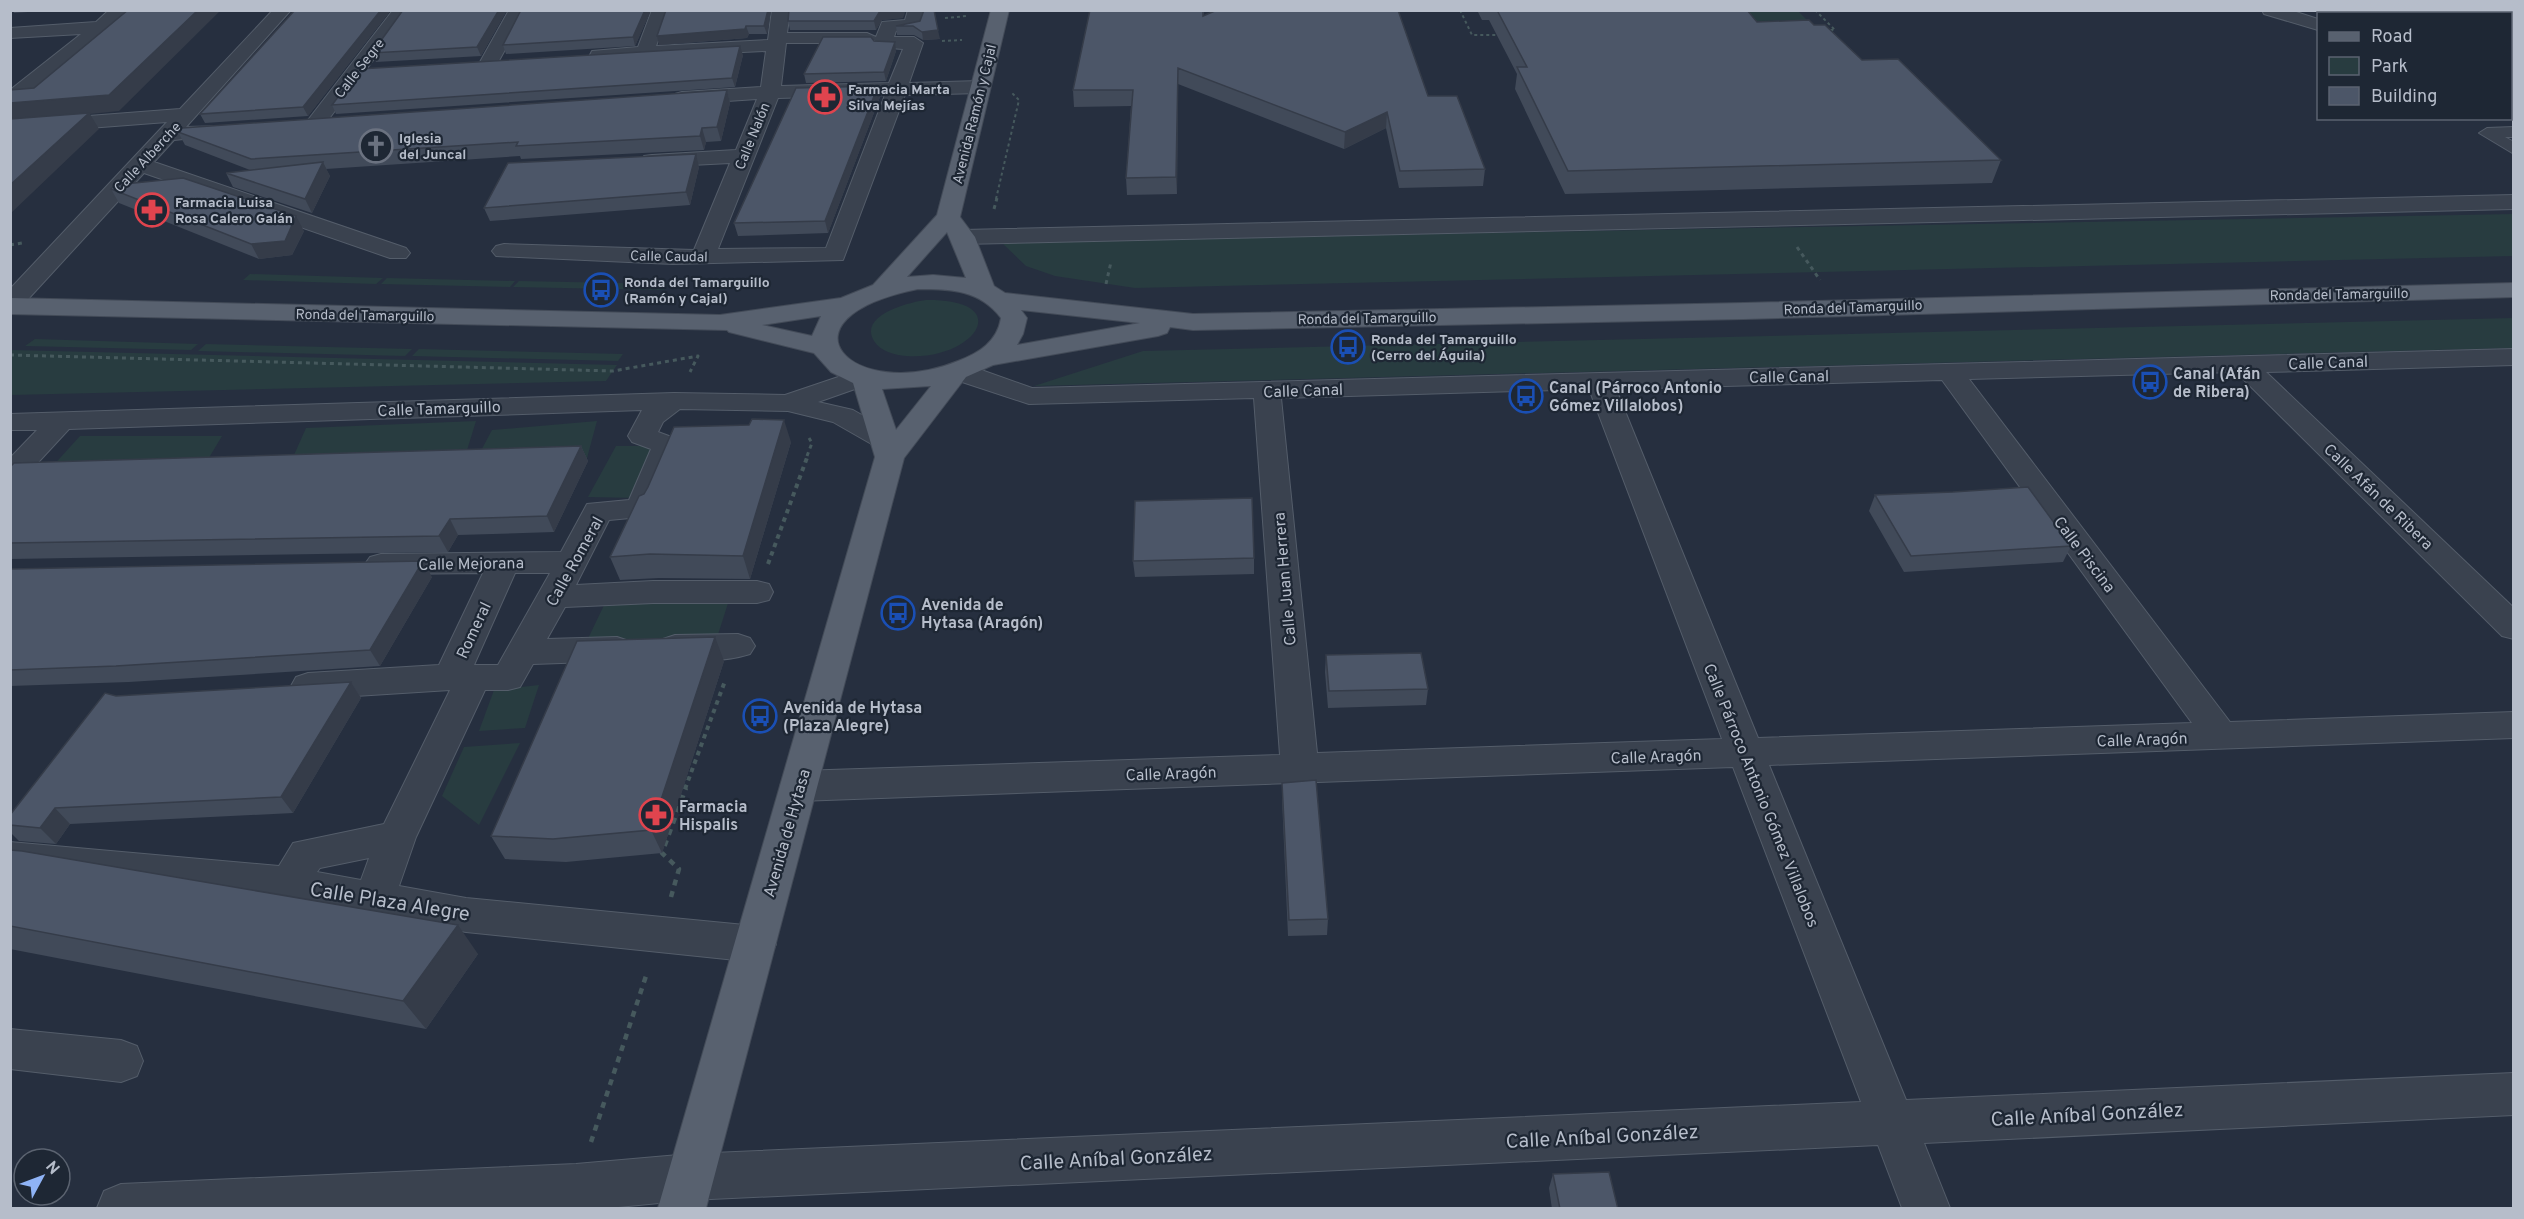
<svg xmlns="http://www.w3.org/2000/svg" width="2524" height="1219" viewBox="0 0 2524 1219" font-family="Overpass,sans-serif">
	<style>
		.green { fill: #283c40 }
		.lines { fill: none; stroke-linecap: round; stroke-linejoin: round }
		.lane-casing { stroke: #545d6a; stroke-width: 2 }
		.street-casing { stroke: #545d6a; stroke-width: 2 }
		.primary-casing { stroke: #434b58; stroke-width: 2 }
		.path-far3 { stroke: #46595d; stroke-width: 2; stroke-dasharray: 3 3; stroke-linecap: butt }
		.path-far2 { stroke: #46595d; stroke-width: 3; stroke-dasharray: 4 4; stroke-linecap: butt }
		.path-far1 { stroke: #46595d; stroke-width: 4; stroke-dasharray: 4.5 4.5; stroke-linecap: butt }
		.path { stroke: #46595d; stroke-width: 4.5; stroke-dasharray: 6 6; stroke-linecap: butt }
		.lane { fill: #3a424f; fill-rule: evenodd }
		.street { fill: #3a424f; fill-rule: evenodd }
		.primary { fill: #58616f; fill-rule: evenodd }
		.wall { fill: #414a59 }
		.shaded-wall { fill: #353c49 }
		.building { fill: #4c5668; stroke: #353c49; stroke-width: 1.5 }
		.labels { text-anchor: middle; stroke-width: 4.5; stroke-linejoin: round; paint-order: stroke }
		.far-street-label { font-size: 14px; fill: #b6bdca; stroke: #1e2734 }
		.far-poi-label { font-size: 14px; font-weight: bold; fill: #b6bdca; stroke: #1e2734; text-anchor: start }
		.street-label { font-size: 16px; fill: #b6bdca; stroke: #1e2734 }
		.poi-label { font-size: 16px; font-weight: bold; fill: #b6bdca; stroke: #1e2734; text-anchor: start }
		.near-street-label { font-size: 20px; fill: #b6bdca; stroke: #1e2734 }
	</style>
	<rect width="100%" height="100%" fill="#262f3f"/>
	<path class="green" d="M1660,11H1798L1807,20L1668,23Z
		M2514,214L2513,256L1135,288L1055,276L1026,266L1001,242Z
		M250,274L383,278L376,284L243,280Z
		M387,278L515,281L510,287L381,284Z
		M519,281L668,284L664,290L513,287Z
		M926,300C1018,299 974,361 906,356C895,355 880,351 874,341C858,315 910,302 926,300Z
		M2514,318L2513,348L1034,386L1143,351Z
		M35,339L198,344L191,350L25,346Z
		M206,344L412,349L405,356L198,351Z
		M419,349L623,354L618,361L412,356Z
		M11,350L617,365L606,381L11,395Z
		M476,421L464,460L290,464L306,428Z
		M597,421L587,458L476,460L492,430Z
		M80,436H222L204,466L50,469Z
		M616,446H659L638,498L588,497Z
		M730,597L715,644L583,649L607,599Z
		M539,685L525,728L479,731L494,690Z
		M520,743L479,825L442,796L464,747Z"/>
	<g class="lines">
		<g class="lane-casing">
			<path id="lane" d="M2514,127V137H2505L2514,142V154L2479,133L2487,128Z"/>
		</g>
		<g class="street-casing">
			<path id="street" d="M109,10H140L138,14L124,16L17,104L10,106V90L81,34L10,38V28L96,22Z
				M273,10H291L186,127L231,126L234,130L231,134L174,140L154,162L406,248L410,253L406,258H390L144,173L19,309L10,311V289L167,122L10,134V122L180,109Z
				M393,10H411L322,128H308L305,124L308,120Z
				M509,10H527L496,66H482L480,62Z
				M652,10H670L656,46L768,40L772,10H790L787,33H867L876,37L882,22L905,20L908,10H926L919,29L896,31L894,37H914L923,43L909,83L980,81L990,87L980,93L905,95L843,260L673,264L496,256L492,251L496,246L504,244L694,250L730,163L652,167L644,166L641,161L644,156L652,155L736,150L757,99L682,104L675,102L672,98L675,94L682,92L761,87L766,51L592,59L590,55L592,51L638,47ZM875,40L876,47L903,49L889,83L781,86L786,43H867ZM885,95L826,248L718,249L778,98Z
				M2262,10H2290L2318,19V30L2264,14Z
				M2425,10H2450L2453,14H2427Z
				M2481,10H2502L2500,14H2478Z
				M2510,27H2514V37H2510Z
				M2510,75L2514,76V88L2510,87Z
				M2514,195V209L963,244L955,242L951,237L955,232L963,230Z
				M2514,349V365L2266,372L2514,608V639L2502,636L2236,372L1969,379L2230,722L2514,712V738L1769,765L1906,1100L2514,1073V1115L1924,1143L1950,1208H1902L1878,1145L690,1200L608,1208H97L104,1191L121,1184L576,1164L690,1154L1861,1102L1733,767L799,801L786,796L780,786L786,776L799,771L1280,755L1254,398L1029,404L950,378L947,372L950,366L960,364L970,366L1032,388ZM1942,380L2192,723L1758,738L1616,389ZM1589,389L1722,739L1317,753L1281,398Z
				M862,369L872,371L876,377L872,383L818,402L853,410L895,434L899,440L895,446L885,449L875,446L833,422L788,411L680,409L663,422L658,432L677,439L681,445L655,509L651,516L609,520L576,585L653,581H757L769,584L773,592L769,600L757,603H653L565,607L547,639L617,637L629,641L634,649L629,657L617,661L533,664L520,687L508,690H485L416,837L399,886L466,898L755,926L770,931L776,944L770,957L755,962L466,932L290,901L10,874V842L279,866L293,843L384,824L450,690L308,699L296,695L291,686L296,677L308,673L439,665L483,573L381,574L370,571L365,564L370,557L381,554L561,552L587,504L629,500L651,449L632,442L628,436L642,410L69,429L20,482L10,485V458L37,430H10V414L674,393L785,395ZM515,573H550L498,665H474ZM369,858L361,880L317,872L320,868Z
				M738,634L750,638L755,646L750,654C725,662 688,663 663,655L658,647L663,639L675,635Z
				M10,1029L121,1040L137,1046L143,1061L137,1076L121,1082L10,1069Z"/>
		</g>
		<g class="primary-casing">
			<path id="primary" d="M991,10H1009L960,217L975,237L994,286L1005,293L1193,314L1744,303L2514,283V297L1744,319L1193,330L1170,327L1167,333L1158,336L993,365L966,377L904,458L706,1208H658L875,457L853,383L831,372L814,353L729,332L727,330L10,314V298L720,315L841,298L873,285L937,215ZM947,232L966,278L933,275L907,277ZM918,289C951,289 980,290 1001,318C997,342 979,353 958,361C852,404 770,319 918,289ZM1021,310L1140,323L1017,345L1023,334L1027,318ZM821,316L812,336L762,325ZM930,386H931L896,430L882,389Z"/>
		</g>
		<path class="path-far3" d="M1460,10L1472,35H1499
			M1815,10L1835,30H1828
			M945,18L967,16
			M942,41L962,40
			M996,199L1019,100L1012,93"/>
		<path class="path-far2" d="M994,209L997,198
			M10,245L22,243
			M1797,247L1820,280
			M1106,284L1111,262
			M10,355L613,371L698,356L690,372
			M807,456L812,443L809,438"/>
		<path class="path-far1" d="M768,564L808,455
			M685,789L725,681"/>
		<path class="path" d="M671,897L679,869L662,853L686,788
			M591,1142L647,973"/>
		<use href="#lane" class="lane"/>
		<use href="#street" class="street"/>
		<use href="#primary" class="primary"/>
	</g>
	<path class="wall" d="M13,10H56L14,13Z
		M295,10H391L308,116L205,123L200,114Z
		M507,10L481,56L376,62L372,53Z
		M651,10L635,46L506,54L503,45Z
		M666,10H771L767,34H749L747,38L659,45Z
		M1090,10H1204V16L1428,96L1485,169L1483,186L1399,188L1386,128L1344,149L1178,84L1177,194L1127,195L1126,178L1131,106L1074,107L1073,90Z
		M1477,10H1747L1757,22L1814,25L2001,160L1992,183L1565,194L1515,89L1517,74L1489,20H1482Z
		M903,18L882,20L876,30H790L788,21Z
		M920,21L940,39L923,40L914,35H897L896,26Z
		M874,41L896,51L886,81L806,83L804,74Z
		M743,55L735,87L336,114L332,105Z
		M878,86L880,97L828,233L738,236L734,223Z
		M727,90L730,103L721,141L706,142L704,150L521,159L520,156L326,169L330,176L312,213L233,187L226,173L250,170L185,145L178,132Z
		M699,167L690,205L490,221L484,208Z
		M111,189L304,231L292,255L259,259L119,203Z
		M791,442L750,579L659,578L620,580L610,557Z
		M581,446L588,461L554,532L458,535L448,552L10,559V467Z
		M1875,495L2071,546L2063,562L1904,572L1869,511Z
		M1254,558V574L1135,577L1133,561Z
		M10,569L432,577L380,666L129,682L10,686Z
		M1326,655L1428,689L1426,705L1328,708L1325,672Z
		M724,661L662,853L566,862L505,859L491,836Z
		M351,682L361,698L293,813L70,824L56,844L19,841L10,832V815L116,696Z
		M1282,783L1328,919L1327,935L1288,936L1282,799Z
		M10,850L478,954L426,1029L10,949Z
		M1553,1174L1618,1209H1552L1549,1188Z"/>
	<path class="shaded-wall" d="M198,10H221L119,111L90,114L99,129L10,214V103Z
		M381,10H391L308,116L303,107Z
		M499,10H507L481,56L477,47Z
		M645,10H651L635,46L633,37Z
		M768,10H771L767,34L764,26Z
		M890,10H906L903,18L882,20L876,30L874,21L880,11Z
		M746,26L749,34L747,38L659,45L657,36Z
		M938,30L940,39L923,40L922,32Z
		M895,42L896,51L886,81L884,72Z
		M740,46L743,55L735,87L732,78Z
		M1178,68V84L1177,194L1176,177Z
		M878,86L880,97L828,233L825,221Z
		M727,90L730,103L721,141L717,127Z
		M1387,112L1386,128L1344,149L1345,132Z
		M702,128L706,142L704,150L700,136Z
		M696,154L699,167L690,205L686,192Z
		M323,162L330,176L312,213L305,199Z
		M296,216L304,231L292,255L259,259L251,244Z
		M784,420L791,442L750,579L743,556Z
		M581,446L588,461L554,532L547,516Z
		M450,519L458,535L448,552L439,536Z
		M423,561L432,577L380,666L370,650Z
		M715,637L724,661L662,853L651,830Z
		M351,682L361,698L293,813L281,797Z
		M55,808L70,824L56,844L40,828Z
		M458,925L478,954L426,1029L403,1001Z"/>
	<path class="building" d="M128,10H198L109,95L10,103V90L34,88Z
		M295,10H381L303,107L200,114Z
		M403,10H499L477,47L372,53Z
		M521,10H645L633,37L503,45Z
		M666,10H768L764,26H746L745,29L657,36Z
		M789,10H890L880,11L874,21H788Z
		M924,10H934L938,30L922,32L913,26H896L920,21Z
		M1090,10H1203V16L1217,10H1398L1428,96H1457L1485,169L1400,171L1387,112L1345,132L1178,68L1176,177L1126,178L1133,90H1073Z
		M1497,10H1747L1757,22L1809,20L1814,25H1825L1862,60L1898,59L2001,160L1568,171L1517,67H1527Z
		M823,37H871L874,41L895,42L884,72L804,74Z
		M740,46L732,78L332,105L359,69Z
		M878,86L825,221L734,223L796,88Z
		M727,90L717,127L702,128L700,136L516,146L518,142L251,159L178,132L182,128Z
		M89,113L10,185V119Z
		M696,154L686,192L484,208L508,163Z
		M323,162L305,199L226,173Z
		M183,178L296,216L285,241L251,244L111,189L115,185Z
		M752,419L784,420L743,556L650,554L610,557L639,496L644,494L648,487L674,427L749,425Z
		M581,446L547,516L450,519L439,536L10,543V467L14,463Z
		M2028,487L2071,546L1911,556L1875,495L1953,492Z
		M1252,498L1254,558L1133,561L1135,501Z
		M423,561L370,650L116,666L10,670V569Z
		M715,637L651,830L553,839L491,836L577,641Z
		M1421,653L1428,689L1329,691L1326,655Z
		M351,682L281,797L55,808L40,828L10,825V815L105,693L116,696Z
		M1316,780L1328,919L1289,920L1282,783Z
		M10,850L22,851L458,925L403,1001L10,926Z
		M1609,1172L1618,1209H1560L1553,1174Z"/>
	<defs>
		<g id="pharmacy-ring" transform="scale(1.725)"><circle r="9.5" fill="#1e2734" stroke="#e0444e" stroke-width="1.5"/><path d="M-2-6h4v4h4v4h-4v4h-4v-4h-4v-4h4Z" fill="#e0444e"/></g>
		<g id="church-ring" transform="scale(1.725)"><circle r="9.5" fill="#1e2734" stroke="#6b7280" stroke-width="1.5"/><path d="M-1.2-6h2.4v3.5h3.3v2.4h-3.3V6h-2.4V-.1h-3.3v-2.4h3.3Z" fill="#6b7280"/></g>
		<g id="bus-ring" transform="scale(1.725)"><circle r="9.5" fill="#1e2734" stroke="#1a4fb4" stroke-width="1.5"/><path d="M-5-6H5V4H4V6H2V4H-2V6H-4V4H-5ZM-3.5-4V0h7V-4ZM-3.5 1.2v1.5H-2V1.2ZM2 1.2v1.5H3.5V1.2Z" fill="#1a4fb4"/></g>
	</defs>
	<g fill-rule="evenodd">
		<use href="#pharmacy-ring" x="825" y="97"/>
		<use href="#church-ring" x="376" y="146"/>
		<use href="#pharmacy-ring" x="152" y="210"/>
		<use href="#bus-ring" x="601" y="290"/>
		<use href="#bus-ring" x="1348" y="347"/>
		<use href="#bus-ring" x="2150" y="382"/>
		<use href="#bus-ring" x="1526" y="396"/>
		<use href="#bus-ring" x="898" y="613"/>
		<use href="#bus-ring" x="760" y="716"/>
		<use href="#pharmacy-ring" x="656" y="815"/>
	</g>
	<g class="labels">
		<g class="far-street-label">
			<text transform="translate(359 68) rotate(-52)" y="5">Calle Segre</text>
			<text transform="translate(974 114) rotate(-76)" y="5">Avenida Ramón y Cajal</text>
			<text transform="translate(752 136) rotate(-68)" y="5">Calle Nalón</text>
			<text transform="translate(147 157) rotate(-47)" y="5">Calle Alberche</text>
			<text transform="translate(669 256) rotate(1)" y="5">Calle Caudal</text>
			<text transform="translate(2339 294) rotate(-1)" y="5">Ronda del Tamarguillo</text>
			<text transform="translate(1853 307) rotate(-2)" y="5">Ronda del Tamarguillo</text>
			<text transform="translate(365 315) rotate(1)" y="5">Ronda del Tamarguillo</text>
			<text transform="translate(1367 318) rotate(-1)" y="5">Ronda del Tamarguillo</text>
		</g>
		<g class="far-poi-label">
			<text x="848" y="94">Farmacia Marta<tspan x="848" dy="16">Silva Mejías</tspan></text>
			<text x="399" y="143">Iglesia<tspan x="399" dy="16">del Juncal</tspan></text>
			<text x="175" y="207">Farmacia Luisa<tspan x="175" dy="16">Rosa Calero Galán</tspan></text>
			<text x="624" y="287">Ronda del Tamarguillo<tspan x="624" dy="16">(Ramón y Cajal)</tspan></text>
			<text x="1371" y="344">Ronda del Tamarguillo<tspan x="1371" dy="16">(Cerro del Águila)</tspan></text>
		</g>
		<g class="street-label">
			<text transform="translate(2328 362) rotate(-2)" y="6">Calle Canal</text>
			<text transform="translate(1789 376) rotate(-1)" y="6">Calle Canal</text>
			<text transform="translate(1303 390) rotate(-2)" y="6">Calle Canal</text>
			<text transform="translate(439 408) rotate(-2)" y="6">Calle Tamarguillo</text>
			<text transform="translate(2379 496) rotate(44)" y="6">Calle Afán de Ribera</text>
			<text transform="translate(2085 554) rotate(53)" y="6">Calle Piscina</text>
			<text transform="translate(574 561) rotate(-61)" y="6">Calle Romeral</text>
			<text transform="translate(471 563) rotate(-1)" y="6">Calle Mejorana</text>
			<text transform="translate(1284 579) rotate(-95)" y="6">Calle Juan Herrera</text>
			<text transform="translate(473 630) rotate(-65)" y="6">Romeral</text>
			<text transform="translate(2142 739) rotate(-2)" y="6">Calle Aragón</text>
			<text transform="translate(1656 756) rotate(-2)" y="6">Calle Aragón</text>
			<text transform="translate(1171 773) rotate(-2)" y="6">Calle Aragón</text>
			<text transform="translate(1762 795) rotate(68)" y="6">Calle Párroco Antonio Gómez Villalobos</text>
			<text transform="translate(786 833) rotate(-74)" y="6">Avenida de Hytasa</text>
		</g>
		<g class="poi-label">
			<text x="2173" y="379">Canal (Afán<tspan x="2173" dy="18">de Ribera)</tspan></text>
			<text x="1549" y="393">Canal (Párroco Antonio<tspan x="1549" dy="18">Gómez Villalobos)</tspan></text>
			<text x="921" y="610">Avenida de<tspan x="921" dy="18">Hytasa (Aragón)</tspan></text>
			<text x="783" y="713">Avenida de Hytasa<tspan x="783" dy="18">(Plaza Alegre)</tspan></text>
			<text x="679" y="812">Farmacia<tspan x="679" dy="18">Hispalis</tspan></text>
		</g>
		<g class="near-street-label">
			<text transform="translate(390 901) rotate(9)" y="7">Calle Plaza Alegre</text>
			<text transform="translate(2087 1114) rotate(-3)" y="7">Calle Aníbal González</text>
			<text transform="translate(1602 1136) rotate(-3)" y="7">Calle Aníbal González</text>
			<text transform="translate(1116 1158) rotate(-3)" y="7">Calle Aníbal González</text>
		</g>
	</g>
	<rect width="2524" height="1219" fill="none" stroke="#b6bdca" stroke-width="24"/>
	<rect x="2317" y="12" width="195" height="108" fill="#1e2734" stroke="#5b6370" stroke-width="1.5"/>
	<rect x="2329" y="32" width="30" height="9" fill="#58616f" stroke="#5b6370" stroke-width="1.5"/>
	<text x="2371" y="42" font-size="18" fill="#b6bdca">Road</text>
	<rect x="2329" y="57" width="30" height="18" fill="#283c40" stroke="#5b6370" stroke-width="1.5"/>
	<text x="2371" y="72" font-size="18" fill="#b6bdca">Park</text>
	<rect x="2329" y="87" width="30" height="18" fill="#4c5668" stroke="#5b6370" stroke-width="1.5"/>
	<text x="2371" y="102" font-size="18" fill="#b6bdca">Building</text>
	<g transform="translate(42 1177) rotate(49)"><circle r="28" fill="#1e2734" stroke="#5b6370" stroke-width="1.5"/>
	<path d="M0-4.5L10 22L0 15L-10 22Z" fill="#8fb3f6"/>
	<text y="-9" font-size="16" font-weight="bold" text-anchor="middle" fill="#b6bdca">N</text>
	</g>
</svg>
